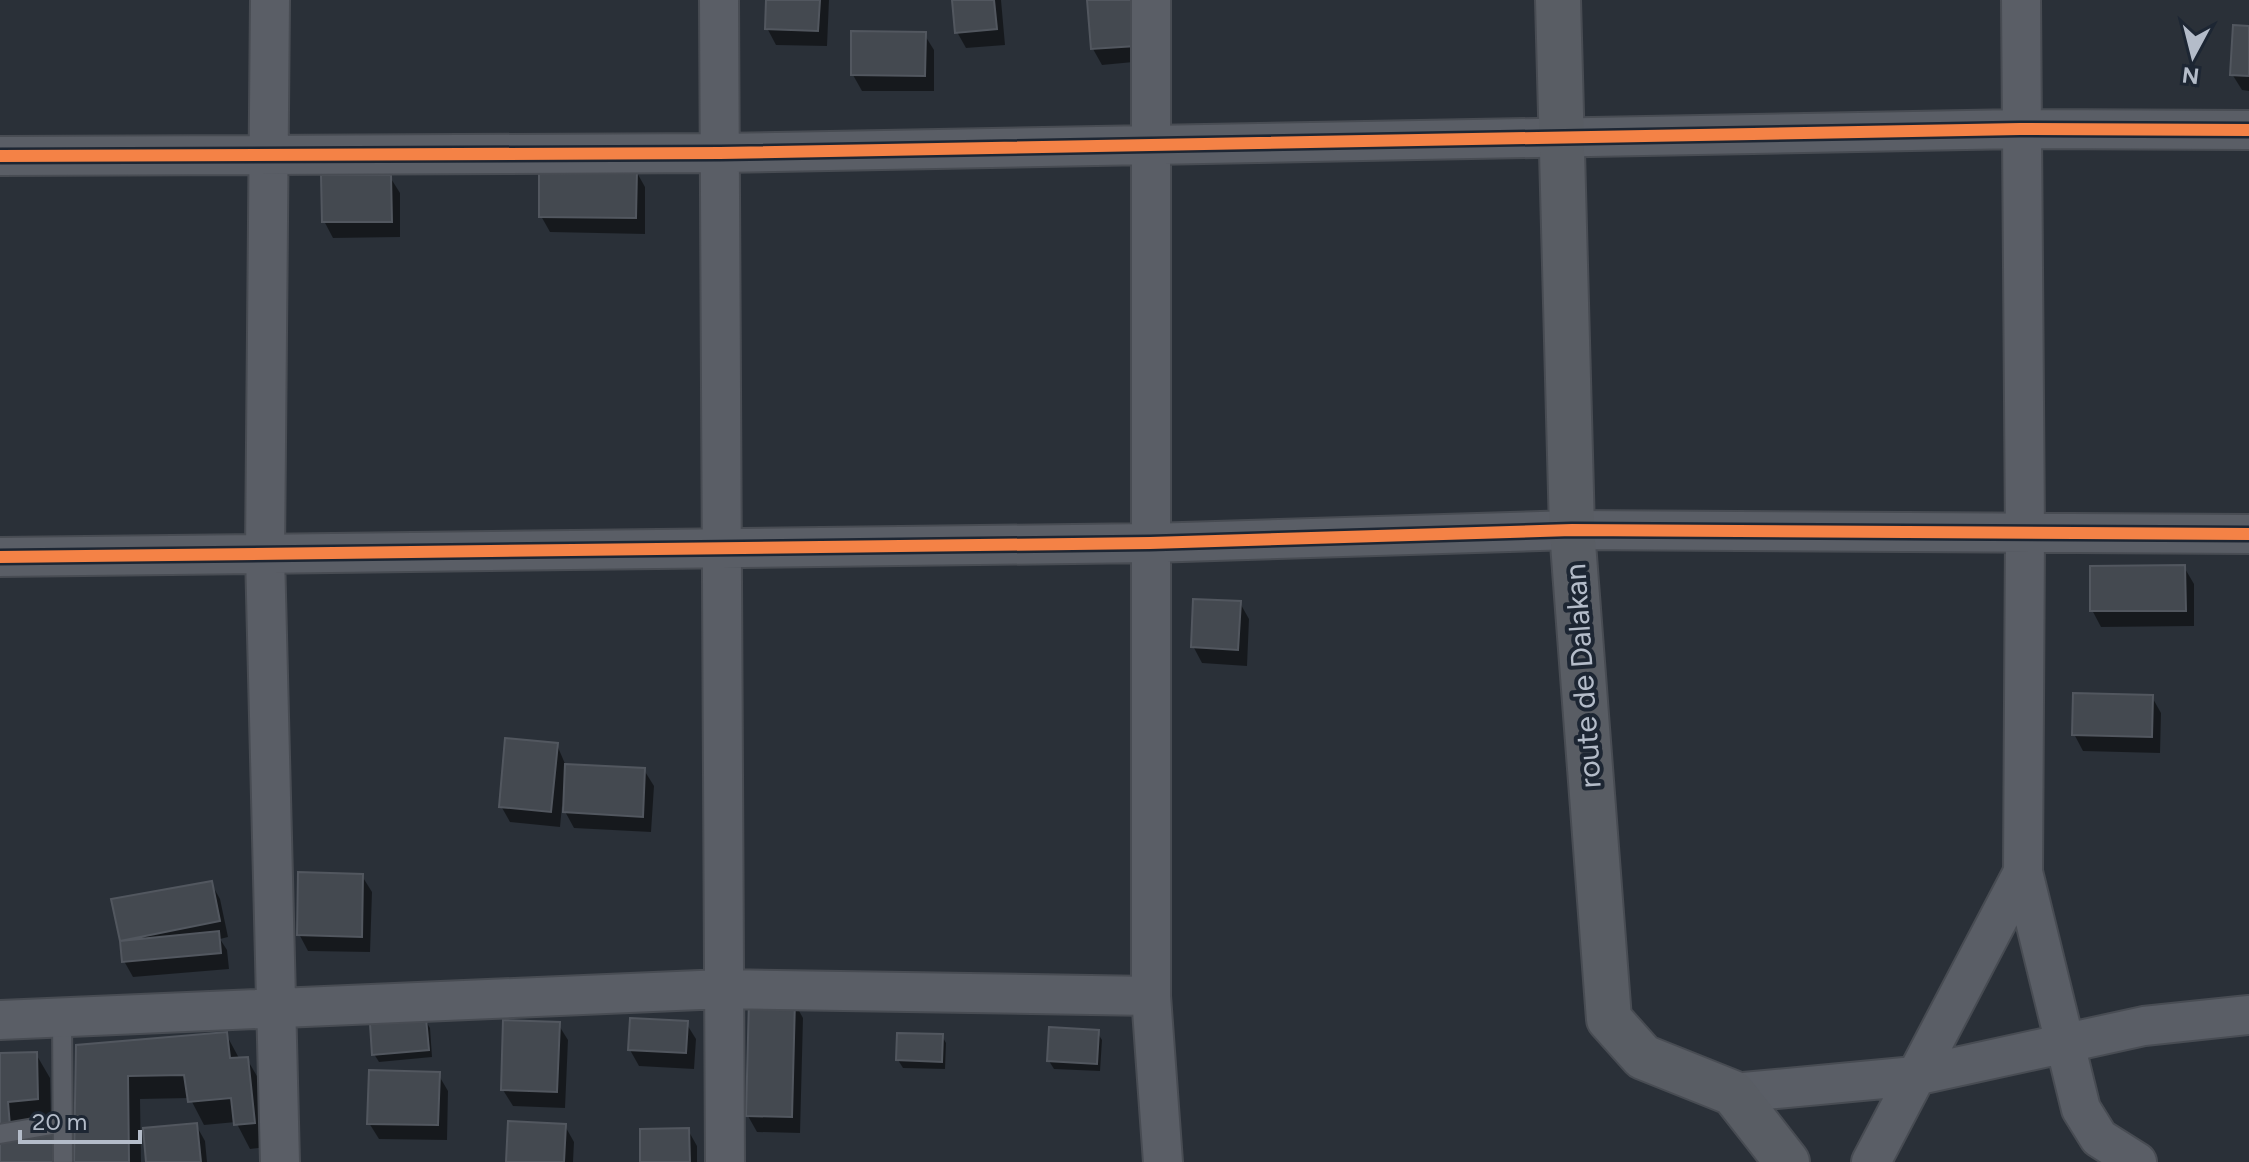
<svg xmlns="http://www.w3.org/2000/svg" width="2249" height="1162" viewBox="0 0 2249 1162" font-family="Figtree,sans-serif">
	<style>
		.shadow { fill: #0007 }
		.building { fill: #444950; stroke: #52575f; stroke-width: 2 }
		.lines { fill: none; stroke-linecap: round; stroke-linejoin: round }
		.lane-casing { stroke: #484c53; stroke-width: 22 }
		.street-casing { stroke: #484c53; stroke-width: 42 }
		.secondary-casing { stroke: #484c53; stroke-width: 48 }
		.lane { stroke: #5a5e66; stroke-width: 18 }
		.street { stroke: #5a5e66; stroke-width: 38 }
		.secondary { stroke: #595d64; stroke-width: 44 }
		.cycleway-casing { stroke: #1d2633; stroke-width: 17 }
		.cycleway { stroke: #f48246; stroke-width: 12 }
		.labels { text-anchor: middle; stroke-width: 8; stroke-linejoin: round; paint-order: stroke }
		.street-label { font-size: 30px; fill: #b4bcc9; stroke: #1d2633 }
	</style>
	<rect width="100%" height="100%" fill="#2a3038"/>
	<path class="shadow" d="M768,0H829L827,46L776,45L767,28Z
		M954,0H1001L1005,45L966,48L957,32Z
		M1089,0H1138L1144,61L1102,65L1093,49Z
		M2249,28V91L2242,90L2232,74Z
		M924,34L934,50V91H862L853,75Z
		M636,171L645,187V234L550,232L541,216Z
		M390,177L400,193V237L333,238L324,221Z
		M2184,567L2194,584V626L2101,627L2092,610Z
		M1240,603L1249,619L1247,666L1202,663L1193,646Z
		M2152,697L2161,713L2160,753L2083,751L2074,734Z
		M557,745L566,766L644,770L654,786L651,832L574,828L562,806L560,827L510,822L501,806Z
		M362,876L372,892L370,952L308,951L299,934Z
		M211,883L220,899L228,937L220,939L227,950L229,969L133,977L124,961L114,901Z
		M794,1002L803,1018L800,1133L757,1132L748,1116Z
		M425,1020L430,1028L432,1057L379,1062L374,1054Z
		M686,1023L696,1039L694,1069L639,1066L630,1050Z
		M558,1024L568,1040L565,1108L513,1106L503,1090Z
		M1097,1032L1102,1040L1100,1071L1054,1069L1049,1061Z
		M226,1034L240,1060L247,1059L261,1083L267,1147L250,1149L236,1122L204,1125L190,1098L140,1099L141,1162H76L78,1047Z
		M942,1036L946,1043L945,1069L903,1068L898,1060Z
		M36,1054L50,1078L51,1122L0,1162V1055Z
		M438,1074L448,1091L447,1140L379,1139L369,1123Z
		M196,1125L205,1141L207,1162H148Z
		M565,1126L574,1142L573,1162H508Z
		M688,1130L697,1146V1162H642Z"/>
	<path class="building" d="M766,0H820L818,31L765,29Z
		M952,0H994L997,29L955,33Z
		M1087,0H1132L1136,46L1091,49Z
		M2233,25L2249,26V76L2230,75Z
		M851,31L926,32L925,76L851,75Z
		M539,168L637,169L636,218L539,217Z
		M321,175H391L392,222H322Z
		M2185,565L2186,611H2090V566Z
		M1193,599L1241,601L1238,650L1191,647Z
		M2073,693L2153,695L2152,737L2072,735Z
		M505,738L558,743L551,812L499,807Z
		M565,764L645,768L643,817L563,812Z
		M298,872L363,874L362,937L297,935Z
		M212,881L220,921L120,941L111,899Z
		M219,931L221,953L122,962L120,941Z
		M749,999L795,1000L792,1117L746,1116Z
		M426,1018L429,1050L372,1055L370,1024Z
		M630,1018L688,1021L686,1053L628,1050Z
		M503,1020L560,1022L557,1092L501,1090Z
		M1049,1027L1099,1030L1097,1064L1047,1061Z
		M227,1032L230,1058L248,1057L255,1123L234,1125L231,1098L188,1102L184,1075L128,1076L129,1162H74L76,1045Z
		M897,1033L943,1034L942,1062L896,1060Z
		M37,1052L38,1099L8,1102L10,1126L0,1125V1053Z
		M369,1070L440,1072L438,1125L367,1124Z
		M508,1121L566,1124L564,1162H506Z
		M197,1123L201,1162H146L143,1128Z
		M55,1128V1162H0V1141Z
		M689,1128L690,1162H640V1129Z"/>
	<g class="lines">
		<g class="lane-casing">
			<path id="lane" d="M62,1017L63,1162
				M0,1134L63,1123"/>
		</g>
		<g class="street-casing">
			<path id="street" d="M270,0L265,554L280,1162
				M719,0L725,1162
				M1151,0V996L1163,1162
				M0,156L720,153L2020,129L2249,130
				M0,557L1150,543L1572,530L2249,534
				M2023,872L2081,1109L2099,1138L2137,1162
				M0,1020L723,989L1151,996
				M1733,1093L1915,1076L2144,1026L2249,1015
				M1871,1162L2023,872L2025,534L2021,0"/>
		</g>
		<g class="secondary-casing">
			<path id="secondary" d="M1558,0L1572,530L1609,1019L1643,1057L1733,1093L1787,1162"/>
		</g>
		<use href="#lane" class="lane"/>
		<use href="#street" class="street"/>
		<use href="#secondary" class="secondary"/>
		<g class="cycleway-casing">
			<path id="cycleway" d="M0,156L720,153L2020,129L2249,130
				M0,557L1150,543L1572,530L2249,534"/>
		</g>
		<use href="#cycleway" class="cycleway"/>
	</g>
	<g class="labels">
		<g class="street-label">
			<text transform="translate(1583 676) rotate(-94)" y="10">route de Dalakan</text>
		</g>
	</g>
	<g transform="translate(2193 56) rotate(187)" stroke="#1d2633" stroke-width="6" paint-order="stroke">
	<path d="M0-6L14 30L0 20L-14 30Z" fill="#b4bcc9"/>
	<text y="-12" font-size="22" font-weight="bold" text-anchor="middle" fill="#b4bcc9">N</text>
	</g>
	<path d="M20 1130v12h120v-12" fill="none" stroke="#b4bcc9" stroke-width="4"/>
	<text x="32" y="1130" font-size="24" fill="#b4bcc9" stroke="#1d2633" stroke-width="6" paint-order="stroke">20 m</text>
</svg>
